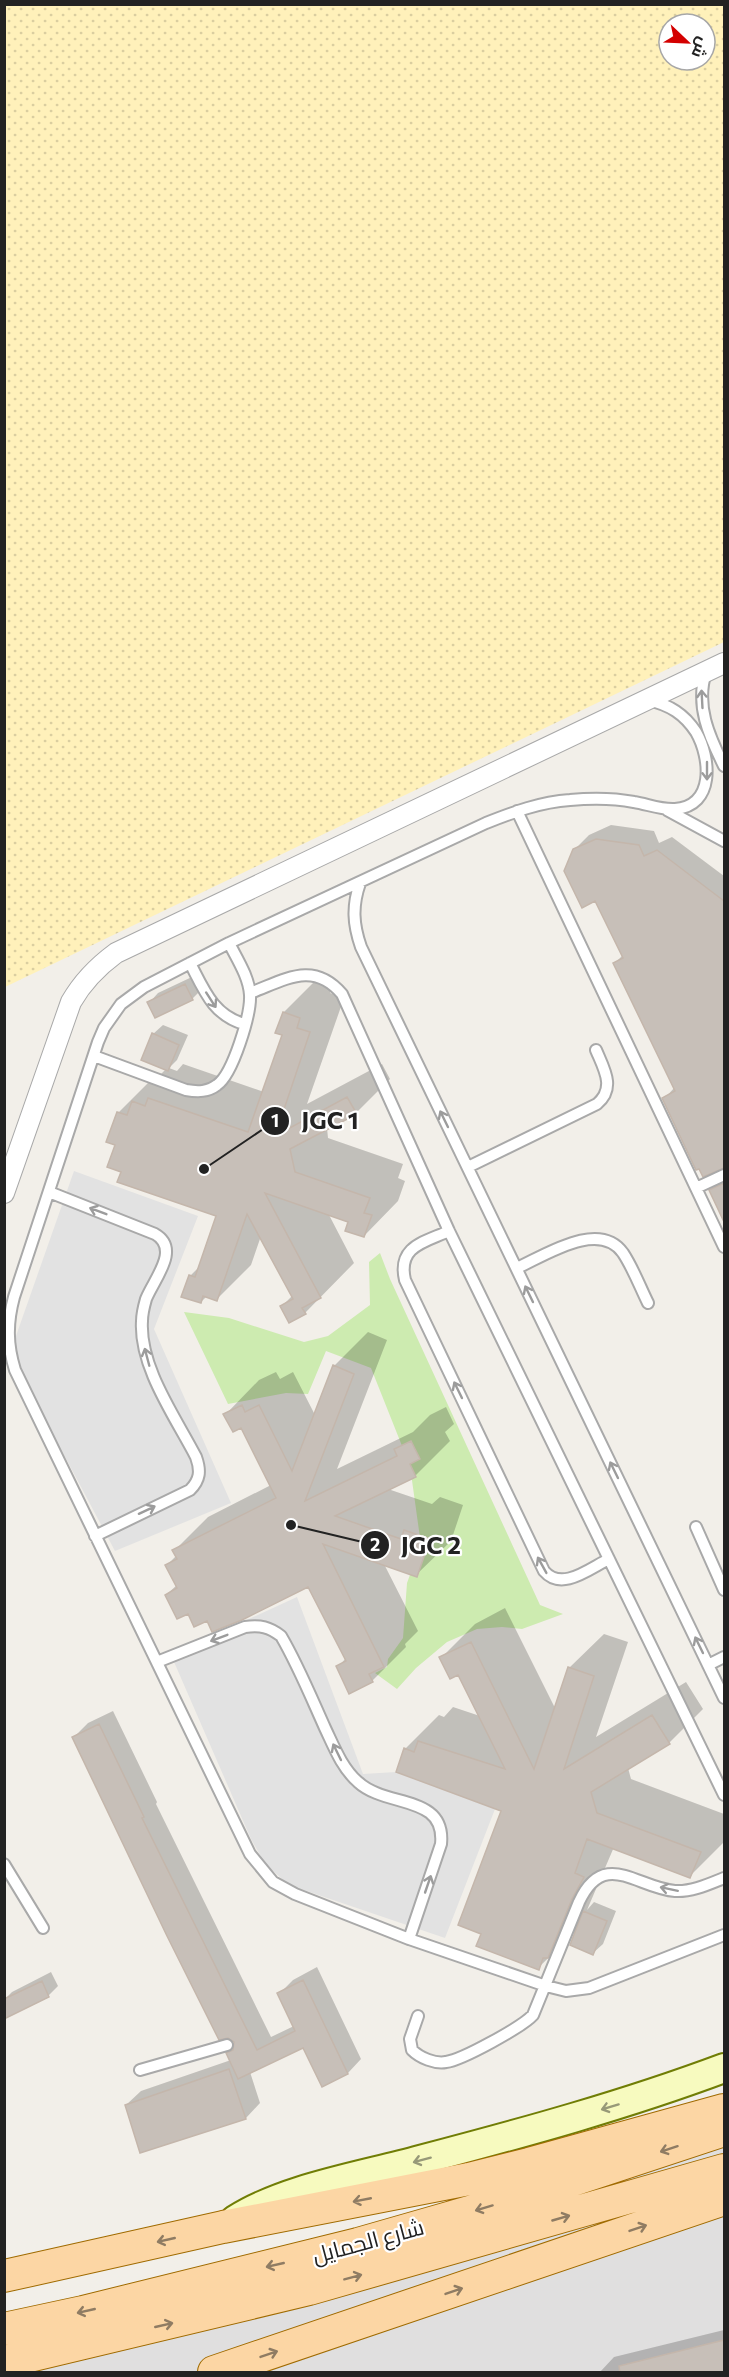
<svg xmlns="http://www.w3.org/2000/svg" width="729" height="2377" viewBox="0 0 729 2377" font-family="Commissioner,Cairo,sans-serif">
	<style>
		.residential { fill: #e0dfdf }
		.grass { fill: #cdebb0 }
		.sand { fill: url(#sand-dots); fill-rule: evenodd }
		.parking { fill: #e2e2e2 }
		.shadow { fill: #0003 }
		.building { fill: #c7bfb8; stroke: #c4b6ab; stroke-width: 1.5 }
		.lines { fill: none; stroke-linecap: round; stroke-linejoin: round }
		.lane-casing { stroke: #a9a9a9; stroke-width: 14 }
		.street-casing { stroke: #a9a9a9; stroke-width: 22 }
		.secondary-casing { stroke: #707d05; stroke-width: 32 }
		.primary-casing { stroke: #a06b00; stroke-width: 34 }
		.lane { stroke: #fff; stroke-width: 10 }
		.street { stroke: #fff; stroke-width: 20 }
		.secondary { stroke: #f7fabf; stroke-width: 28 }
		.primary { stroke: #fcd6a4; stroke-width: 32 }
		.oneway { stroke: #9c9c9c }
		.oneway2 { stroke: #979978 }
		.oneway3 { stroke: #8f7c63 }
		.labels { text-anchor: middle; stroke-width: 4.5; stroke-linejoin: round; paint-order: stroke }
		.street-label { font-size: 22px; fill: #222; stroke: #fff }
		.leader { fill: none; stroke: #222; stroke-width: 2 }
		.callout-dot { fill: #222; stroke: #fff; stroke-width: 2 }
		.mark-label { font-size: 18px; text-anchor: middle; font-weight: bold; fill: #fff }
		.callout-label { font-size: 24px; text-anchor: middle; font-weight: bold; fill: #222; stroke: #fff; stroke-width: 4.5; stroke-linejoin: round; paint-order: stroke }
	</style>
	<defs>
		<pattern id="sand-dots" width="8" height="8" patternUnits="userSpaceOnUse" patternTransform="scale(1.5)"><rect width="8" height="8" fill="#fff1ba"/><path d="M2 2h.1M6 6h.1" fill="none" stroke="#dacea0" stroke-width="1.8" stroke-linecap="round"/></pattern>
	</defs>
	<rect width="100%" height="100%" fill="#f2efe9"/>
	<path class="residential" d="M724,2147V2372H5L4,2341L306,2273L408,2246Z"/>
	<path class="grass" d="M380,1253L390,1279L540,1605L563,1614L522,1629L502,1627L477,1629L447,1642L416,1668L397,1689L375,1673L387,1667L388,1659L403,1638L407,1583L421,1545L410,1466L371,1368L326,1351L308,1394L286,1393L228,1404L184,1312L229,1318L304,1342L328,1336L370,1305L369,1262Z"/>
	<path class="sand" d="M5,4L724,5V642L5,987ZM669,24H705V60H669Z"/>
	<path class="parking" d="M74,1171L198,1216L154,1329L231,1503L115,1551L10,1353Z
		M297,1597L363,1774L396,1772L495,1809L445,1938L289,1885L265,1864L251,1839L171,1655Z"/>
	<path class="shadow" d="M611,825L654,831L659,843L672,837L724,876V1166L704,1175L664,1099L675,1087L615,963L623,955L574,850L589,835Z
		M194,976L201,990L192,999L149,1003L158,993Z
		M318,978L334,984L330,993L344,998L307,1104L382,1064L390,1079L356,1113L327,1128L328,1138L403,1164L398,1178L405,1181L398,1201L364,1236L350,1221L328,1213L354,1263L305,1313L282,1306L293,1295L261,1236L251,1265L217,1299L207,1296L201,1302L190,1276L200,1266L218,1215L123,1171L117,1144L118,1113L152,1079L155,1080L166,1069L153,1034L163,1025L188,1035L177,1060L169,1068L177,1071L183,1064L264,1092L284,1034V1012Z
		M724,1177V1219L711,1190Z
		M368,1332L387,1340L337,1469L413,1432L430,1415L446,1407L454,1424L445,1432L450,1441L415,1476L388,1489L432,1504L440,1497L463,1505L451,1541L416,1575L384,1564L418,1631L405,1644L406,1647L372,1681L338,1667L346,1658L309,1585L207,1619L188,1612L166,1595L177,1585L167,1565L177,1555L174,1551L208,1517L271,1485L242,1426L225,1415L259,1380L276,1372L280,1379L293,1372L315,1415L334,1366Z
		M505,1608L556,1710L569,1668L604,1634L628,1642L596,1737L686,1682L703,1709L669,1743L628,1768L631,1779L724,1814V1842L690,1876L614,1847L587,1910L594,1902L616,1911L603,1944L593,1953L578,1929L538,1968L483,1933L503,1810L405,1749L439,1715L444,1717L453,1707L480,1716L459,1674L441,1658L475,1624Z
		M113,1711L157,1802L156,1804L271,2037L294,2026L279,1994L293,1980L317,1967L361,2059L348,2073L323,2085L304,2046L250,2072L260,2103L246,2118L141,2151L126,2105L141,2091L231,2060L227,2054L235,2046L236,2042L74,1737L88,1723Z
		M51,1972L58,1986L48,1996L4,2000L12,1992Z
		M724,2330V2372H600L614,2357Z"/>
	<path class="building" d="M596,839L639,845L644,856L657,850L724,901V1168L703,1177L699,1169L696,1170L662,1098L675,1091L613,963L623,958L595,901L582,908L564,871L573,849Z
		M185,984L193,1000L155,1018L147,1002Z
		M283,1012L300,1018L297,1028L310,1032L275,1136L347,1097L357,1114L290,1149L295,1172L370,1198L364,1213L372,1215L364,1237L345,1231L348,1222L265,1193L321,1298L302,1308L306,1314L289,1323L280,1306L293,1299L247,1214L217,1301L203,1296L201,1303L181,1297L189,1275L195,1277L216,1216L117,1182L121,1172L107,1167L115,1145L106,1142L117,1112L127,1115L132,1101L145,1106L148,1098L248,1132L282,1035L275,1033Z
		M152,1033L179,1045L168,1071L141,1060Z
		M724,1183V1222L709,1190Z
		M333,1365L354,1374L305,1501L397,1456L394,1449L411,1441L420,1459L410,1464L416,1477L335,1516L401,1539L404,1530L430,1539L417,1577L323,1544L384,1667L369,1674L373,1682L349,1694L336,1666L346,1661L308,1587L242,1620L212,1632L207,1621L194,1627L188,1614L177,1619L165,1595L177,1588L165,1565L177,1559L172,1550L276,1498L241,1428L233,1432L223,1414L242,1405L245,1412L259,1405L292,1471Z
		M471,1642L534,1769L568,1667L594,1676L564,1769L652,1715L670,1744L591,1792L597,1813L701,1852L690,1878L587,1839L575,1873L584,1877L572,1899L548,1958H543L539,1970L476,1946L481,1934L458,1925L501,1811L396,1772L404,1748L414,1752L418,1741L505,1769L458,1675L450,1679L439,1657Z
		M99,1724L144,1817L142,1818L257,2050L295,2031L277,1993L303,1980L348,2074L322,2087L303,2048L238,2079L226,2053L233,2050L234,2042L228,2038L219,2040L167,1936L72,1737Z
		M583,1911L607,1921L593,1955L570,1945Z
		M42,1981L49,1997L4,2019V1999Z
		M229,2069L246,2119L140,2153L125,2105Z
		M724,2340V2373H620L619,2366Z"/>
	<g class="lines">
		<g class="lane-casing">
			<path id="lane" d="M706,672C695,705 709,736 724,766
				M648,700C670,705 684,714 696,732C711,758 715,806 675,809C661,810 647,804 634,802C613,798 591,798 570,800C540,802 514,812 486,823L229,943L144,987L121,1004L104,1028L98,1042L14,1297C7,1323 7,1344 15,1370L250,1854L273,1882L295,1894L409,1939L546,1986L566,1991L589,1988L724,1935
				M667,810L724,841
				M517,811L724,1247
				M360,883C352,906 353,924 361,947L724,1698
				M190,963C204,990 213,1015 244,1024
				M250,993C285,980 313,960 342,994L449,1231L724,1795
				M94,1056L186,1090C198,1092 208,1092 217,1085C233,1074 251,1014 250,995C249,977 237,959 229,943
				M468,1167L597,1104C616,1088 604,1069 596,1050
				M696,1188L724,1175
				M49,1192L155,1234C181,1249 154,1279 146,1299C144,1306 142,1314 142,1321C139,1367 176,1418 196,1457C201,1471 200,1480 190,1490L95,1536
				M449,1231C425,1242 397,1246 405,1280L544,1571C562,1592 590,1568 609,1559
				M517,1268C544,1256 599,1219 623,1253C633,1268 640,1287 648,1303
				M696,1527L724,1590
				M157,1662L245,1627C261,1625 269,1627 281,1636C298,1665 311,1697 325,1728C334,1747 342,1768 358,1782C386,1808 446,1794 441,1844L409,1939
				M708,1665L724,1657
				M4,1864L43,1928
				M418,2016L410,2039L412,2050C420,2058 435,2064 446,2062C462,2060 522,2027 533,2015L579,1902C604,1848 637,1888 675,1891C692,1892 709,1884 724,1878
				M140,2070L227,2045"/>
		</g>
		<g class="street-casing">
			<path id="street" d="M4,1193L71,1002C83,981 97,967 116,953L724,663"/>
		</g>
		<g class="secondary-casing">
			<path id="secondary" d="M235,2220C285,2188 362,2176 420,2160C523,2133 625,2105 724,2068"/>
		</g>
		<g class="primary-casing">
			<path id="primary" d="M4,2276L223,2227L469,2179L529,2164L724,2110
				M4,2329L83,2312L358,2244L515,2199L724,2130
				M4,2362L309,2289L724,2170
				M214,2372L724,2199"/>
		</g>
		<use href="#lane" class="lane"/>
		<use href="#street" class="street"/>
		<use href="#secondary" class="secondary"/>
		<use href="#primary" class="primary"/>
	</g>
	<defs><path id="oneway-shaft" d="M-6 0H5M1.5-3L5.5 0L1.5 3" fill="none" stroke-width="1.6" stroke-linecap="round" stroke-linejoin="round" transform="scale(1.5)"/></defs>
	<g class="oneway">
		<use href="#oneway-shaft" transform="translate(702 699) rotate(-93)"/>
		<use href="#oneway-shaft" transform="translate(707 771) rotate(90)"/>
		<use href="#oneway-shaft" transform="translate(211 1000) rotate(57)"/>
		<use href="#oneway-shaft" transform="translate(444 1119) rotate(-116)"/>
		<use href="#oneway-shaft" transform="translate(98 1211) rotate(-159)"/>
		<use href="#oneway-shaft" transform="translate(529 1294) rotate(-116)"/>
		<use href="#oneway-shaft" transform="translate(147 1357) rotate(-105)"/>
		<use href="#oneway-shaft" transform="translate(458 1390) rotate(-116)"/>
		<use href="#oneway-shaft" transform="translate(614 1470) rotate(-116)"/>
		<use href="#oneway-shaft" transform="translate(147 1510) rotate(-25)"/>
		<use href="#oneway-shaft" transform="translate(542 1565) rotate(-119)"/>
		<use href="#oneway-shaft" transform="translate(219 1638) rotate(159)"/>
		<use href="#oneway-shaft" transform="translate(699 1645) rotate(-116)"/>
		<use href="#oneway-shaft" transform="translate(337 1752) rotate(-116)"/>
		<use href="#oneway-shaft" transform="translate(428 1884) rotate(-71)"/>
		<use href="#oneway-shaft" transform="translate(669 1889) rotate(-168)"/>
	</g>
	<g class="oneway2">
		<use href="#oneway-shaft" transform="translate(610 2107) rotate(163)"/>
		<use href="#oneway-shaft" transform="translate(422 2160) rotate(165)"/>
	</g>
	<g class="oneway3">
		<use href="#oneway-shaft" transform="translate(669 2149) rotate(162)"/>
		<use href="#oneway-shaft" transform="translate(362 2200) rotate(169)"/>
		<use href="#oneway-shaft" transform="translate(484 2208) rotate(163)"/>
		<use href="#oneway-shaft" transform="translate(561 2218) rotate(-16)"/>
		<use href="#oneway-shaft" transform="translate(638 2228) rotate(-19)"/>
		<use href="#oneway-shaft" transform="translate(166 2240) rotate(167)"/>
		<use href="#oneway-shaft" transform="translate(275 2265) rotate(167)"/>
		<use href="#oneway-shaft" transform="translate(353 2277) rotate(-15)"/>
		<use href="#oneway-shaft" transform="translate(454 2291) rotate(-19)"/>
		<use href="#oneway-shaft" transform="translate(86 2311) rotate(167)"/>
		<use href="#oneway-shaft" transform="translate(164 2325) rotate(-13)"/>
		<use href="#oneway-shaft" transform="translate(269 2354) rotate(-19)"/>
	</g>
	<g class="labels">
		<g class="street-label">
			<text transform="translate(368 2241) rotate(-15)" y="8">شارع الجمايل</text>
		</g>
	</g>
	<path class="leader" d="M204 1169L275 1121M291 1525L375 1545"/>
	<g class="callout-dot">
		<circle cx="204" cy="1169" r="6"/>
		<circle cx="291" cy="1525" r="6"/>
		<circle cx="275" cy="1121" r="15"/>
		<circle cx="375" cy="1545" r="15"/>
	</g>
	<g class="mark-label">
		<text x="275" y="1127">1</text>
		<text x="375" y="1551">2</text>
	</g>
	<g class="callout-label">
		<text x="330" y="1129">JGC 1</text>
		<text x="431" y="1554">JGC 2</text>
	</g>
	<rect width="729" height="2377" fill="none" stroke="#222222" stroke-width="12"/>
	<g transform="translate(687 42) rotate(113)"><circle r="28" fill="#ffffff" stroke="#a7a7a7" stroke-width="1.5"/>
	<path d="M0-4.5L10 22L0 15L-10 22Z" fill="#d40000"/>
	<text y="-9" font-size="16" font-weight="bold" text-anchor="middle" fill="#222222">ش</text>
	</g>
</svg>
